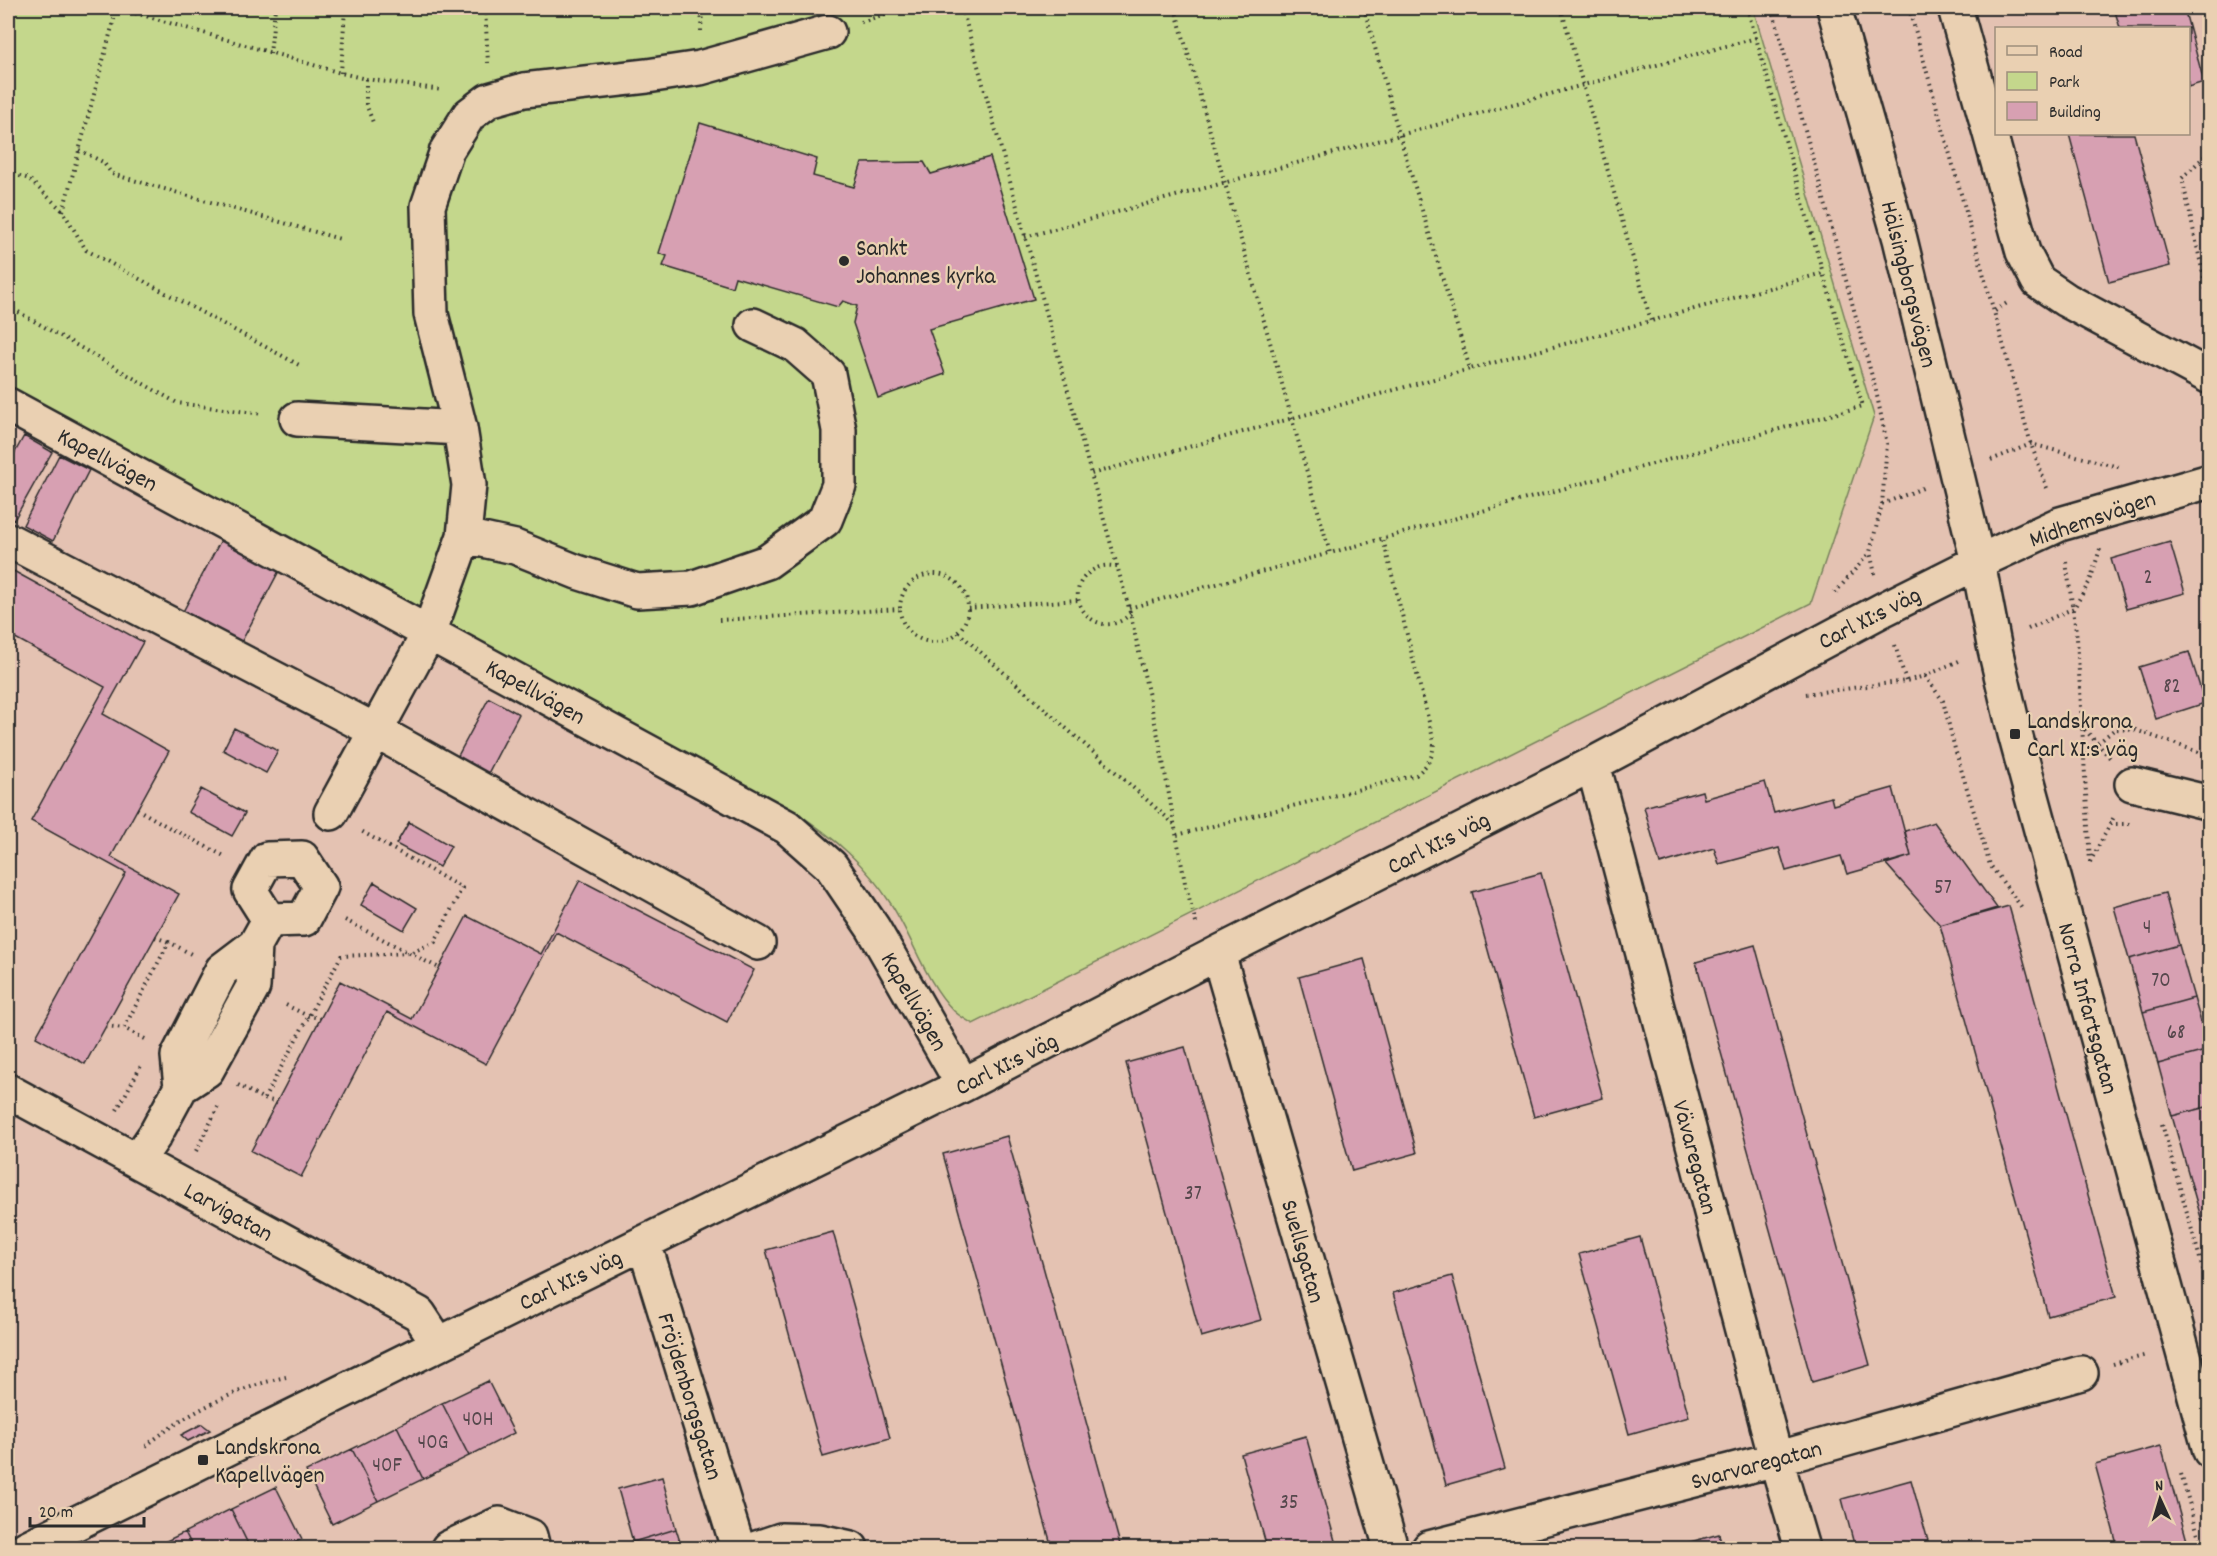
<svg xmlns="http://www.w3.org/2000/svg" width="2217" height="1556" viewBox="0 0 2217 1556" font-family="Dekko,sans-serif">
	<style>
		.green { fill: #c4d78c; stroke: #78815c; stroke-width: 1.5 }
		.building { fill: #d7a0b2; stroke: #2b2b2b; stroke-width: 1.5 }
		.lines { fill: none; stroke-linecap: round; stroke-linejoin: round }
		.minor-casing { stroke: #2b2b2b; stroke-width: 38 }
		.path { stroke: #2b2b2b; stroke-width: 4; stroke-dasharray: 1.5 4.5; stroke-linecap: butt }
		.minor { stroke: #ead0b2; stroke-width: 33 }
		.poi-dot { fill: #2b2b2b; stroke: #ead0b2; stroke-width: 2 }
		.labels { text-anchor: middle; stroke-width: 4.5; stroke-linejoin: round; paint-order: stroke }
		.number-label { font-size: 21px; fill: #56484d }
		.poi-label { font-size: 24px; fill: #2b2b2b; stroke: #ead0b2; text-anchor: start }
		.street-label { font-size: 24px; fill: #2b2b2b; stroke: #ead0b2 }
	</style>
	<rect width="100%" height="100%" fill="#e4c2b2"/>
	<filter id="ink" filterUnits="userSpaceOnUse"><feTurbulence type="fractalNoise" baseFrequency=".0167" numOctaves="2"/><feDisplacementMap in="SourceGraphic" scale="12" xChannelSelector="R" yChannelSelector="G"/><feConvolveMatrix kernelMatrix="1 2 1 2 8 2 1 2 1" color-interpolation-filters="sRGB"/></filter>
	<g filter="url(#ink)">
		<path class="green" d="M8,8H1753L1874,416L1811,603L973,1024C967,1020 959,1016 954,1011C925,982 913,938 891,904C866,865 834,837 795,812L8,386Z"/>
		<path class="building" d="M2114,8H2184L2204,82L2188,87V28H2120Z
			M700,123L817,159L813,176L854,187L862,163L924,162L931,174L990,157L1034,299L929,329L945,374L878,398L853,323L857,306L843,301L838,307L735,277L732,287L663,266L667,256L659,253Z
			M2069,134H2134L2170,266L2109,282Z
			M24,436L52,452L14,520L8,516V465Z
			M59,455L89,470L53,541L23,525Z
			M222,538L280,569L235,654L177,623Z
			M2170,542L2185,593L2126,609L2111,559Z
			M8,568L143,642L103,714L169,751L111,857L179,894L85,1064L36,1037L126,873L31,821L105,687L8,634Z
			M2189,652L2205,703L2156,719L2139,667Z
			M489,698L519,714L483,783L452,767Z
			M234,728L278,751L266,773L223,750Z
			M1765,782L1774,813L1831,797L1833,805L1893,788L1911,856L1847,874L1841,856L1786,871L1779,848L1719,864L1714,848L1660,864L1644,807L1702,791L1704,799Z
			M201,789L245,813L232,836L188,812Z
			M409,822L451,846L439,867L396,844Z
			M1934,822L1997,908L1940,925L1886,864L1911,856L1905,831Z
			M1541,873L1603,1098L1534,1117L1472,892Z
			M580,880L754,970L727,1022L556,932L486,1064L387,1012L301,1177L251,1151L340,981L412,1019L467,916L541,954Z
			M374,882L417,908L404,930L361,905Z
			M2165,893L2179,945L2129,959L2114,907Z
			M2009,906L2116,1297L2048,1316L1940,925Z
			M1755,945L1870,1365L1812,1382L1696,962Z
			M2179,945L2194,998L2143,1012L2129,959Z
			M1364,959L1417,1153L1352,1171L1299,977Z
			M2194,998L2209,1050L2158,1064L2143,1012Z
			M1185,1047L1261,1320L1201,1337L1126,1063Z
			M2209,1050L2210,1106L2172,1116L2158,1064Z
			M2210,1106V1219L2202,1221L2172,1116Z
			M1007,1136L1121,1548H1052L943,1154Z
			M833,1232L890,1438L823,1457L766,1250Z
			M1640,1237L1689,1417L1629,1434L1579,1254Z
			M1452,1276L1505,1468L1446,1485L1393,1293Z
			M488,1381L514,1433L469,1456L442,1403Z
			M442,1403L469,1456L423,1479L397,1426Z
			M202,1424L210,1430L188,1441L181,1435Z
			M397,1426L423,1479L378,1501L352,1449Z
			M1306,1436L1337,1548H1267L1241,1454Z
			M2161,1446L2189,1548H2118L2095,1464Z
			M352,1449L378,1501L332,1524L306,1471Z
			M662,1477L676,1529L633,1542L618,1489Z
			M1911,1480L1930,1548H1855L1842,1499Z
			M276,1487L302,1539L284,1548H250L231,1509Z
			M231,1509L250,1548H193L185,1532Z
			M676,1529L682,1548H635L633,1542Z
			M185,1532L193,1548H152Z
			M1719,1534L1722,1548H1669Z"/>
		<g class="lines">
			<g class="minor-casing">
				<path id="minor" d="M1834,8L1900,239L1978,562L1994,645L2015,734L2210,1451
					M1955,8L2023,252L2038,281L2066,300L2210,377
					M8,405L787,827L831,866L873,928L963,1085
					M297,419L460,428
					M464,536L515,547L577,572L637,591L692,588L767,562L825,520L839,485V430L828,374L795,345L753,325
					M8,540L376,731L758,943
					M1593,764L1776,1459L1802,1548
					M2132,784L2210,803
					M331,813L429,633L464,536L469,485L460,428L431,314L428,206L447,150L469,115L489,100L524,90L647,76L700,68L828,32
					M1218,953L1391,1548
					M181,1087L178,1056L222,970L255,945
					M8,1091L419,1314L438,1343
					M137,1161L155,1135L181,1087L207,1070L253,987L255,945L269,920L304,919L321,887L302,858L267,859L250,890L269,920
					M644,1243L738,1548
					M26,1548L963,1085L1218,953L1593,764L1884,609L1978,562L2060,524L2210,481
					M448,1548L499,1524L530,1536L533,1548
					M757,1548L781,1540L820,1541L851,1548
					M1429,1548L1776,1459L2081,1373"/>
			</g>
			<path class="path" d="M118,8L341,73L366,79L442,90
				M485,8L488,63
				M962,8L1091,474
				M1175,8L1330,553L1863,406L1823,273L1651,321
				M1364,8L1399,134L1470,369L1651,321L1561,8
				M1747,8L1756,38
				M1772,8L1876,391L1887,444L1882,504L1870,552L1875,574
				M1909,8L2031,444L2048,491
				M861,22L906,8
				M701,31L702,8
				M270,54L275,8
				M341,73L345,8
				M366,79V104L374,125
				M79,150L103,162L112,174L340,239
				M8,172L29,179L63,211L86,250L301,366
				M63,211L117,8
				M1025,237L1756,38L1823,273
				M2209,301L2182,178L2210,151
				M8,306L177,403L263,414
				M1995,311L2010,301
				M1991,460L2031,444L2122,468
				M1882,504L1923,488
				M2066,562L2077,638L2090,862
				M1117,567C1107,564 1098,566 1090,572C1057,595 1098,647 1131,613
				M900 608a34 34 0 1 1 68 0a34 34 0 1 1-68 0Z
				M1835,593L1870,552
				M968,608L1078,600
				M1129,608L1330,553
				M719,620L899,609
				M2028,629L2074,608L2090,581L2100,549
				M958,632L1174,824
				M1895,645L1906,681
				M1925,676L1943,701L1955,749L1990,865L2023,909
				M1806,694L1906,681L1925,676L1961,660
				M2081,725L2110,758
				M2098,743L2115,729L2135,730L2210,756
				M137,809L170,828L226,857
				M2110,824H2134
				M1177,835L1416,775C1428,765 1433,758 1434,742L1383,539
				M2090,862L2115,815
				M345,920L439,968
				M1196,923L1185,883L1160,745L1129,608L1091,474L1470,369
				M155,937L169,942
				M286,1005L308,1016L320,1018
				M106,1026L124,1028
				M145,1039L124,1028L169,942L191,954
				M238,1085L264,1099L277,1102
				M264,1099L341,956L410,953L435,942L462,888L361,831
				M117,1110L142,1064
				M2162,1124L2210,1294
				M196,1151L218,1107
				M2113,1364L2147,1355
				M146,1446C183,1415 238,1387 286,1377
				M2181,1474L2202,1548"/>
			<use href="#minor" class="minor"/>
		</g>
	</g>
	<g class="poi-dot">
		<circle cx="844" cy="261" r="6"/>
		<rect x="2009" y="728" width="12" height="12" rx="3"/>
		<rect x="197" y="1454" width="12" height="12" rx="3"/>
	</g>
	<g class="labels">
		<g class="number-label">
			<text x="2148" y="583">2</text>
			<text x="2172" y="692">82</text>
			<text x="1943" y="893">57</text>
			<text x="2147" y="933">4</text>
			<text x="2161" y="986">70</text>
			<text x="2176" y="1038">68</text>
			<text x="1193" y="1199">37</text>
			<text x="478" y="1425">40H</text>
			<text x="433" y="1448">40G</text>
			<text x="387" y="1471">40F</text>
			<text x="1289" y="1508">35</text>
		</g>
		<g class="poi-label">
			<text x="856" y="255">Sankt<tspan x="856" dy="28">Johannes kyrka</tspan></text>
			<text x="2027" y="728">Landskrona<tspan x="2027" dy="28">Carl XI:s väg</tspan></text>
			<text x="215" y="1454">Landskrona<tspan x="215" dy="28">Kapellvägen</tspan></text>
		</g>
		<g class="street-label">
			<text transform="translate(1910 284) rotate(76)" y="8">Hälsingborgsvägen</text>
			<text transform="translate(108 459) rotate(28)" y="8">Kapellvägen</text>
			<text transform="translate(2092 518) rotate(-19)" y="8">Midhemsvägen</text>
			<text transform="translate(1869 617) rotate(-27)" y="8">Carl XI:s väg</text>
			<text transform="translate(536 691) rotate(29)" y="8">Kapellvägen</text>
			<text transform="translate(1438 842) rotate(-27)" y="8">Carl XI:s väg</text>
			<text transform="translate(915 1001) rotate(60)" y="8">Kapellvägen</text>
			<text transform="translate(2089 1008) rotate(75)" y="8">Norra Infartsgatan</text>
			<text transform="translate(1006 1063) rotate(-27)" y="8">Carl XI:s väg</text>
			<text transform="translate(1696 1157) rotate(75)" y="8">Vävaregatan</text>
			<text transform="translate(229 1211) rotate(29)" y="8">Larvigatan</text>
			<text transform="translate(1304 1251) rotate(74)" y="8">Suellsgatan</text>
			<text transform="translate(570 1279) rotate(-26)" y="8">Carl XI:s väg</text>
			<text transform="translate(691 1396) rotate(73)" y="8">Fröjdenborgsgatan</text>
			<text transform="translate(1756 1464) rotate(-15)" y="8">Svarvaregatan</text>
		</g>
	</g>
	<rect width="2217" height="1556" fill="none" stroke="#ead0b2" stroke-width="30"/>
	<rect x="15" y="15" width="2187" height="1526" fill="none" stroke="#2b2b2b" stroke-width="2" filter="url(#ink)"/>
	<rect x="1995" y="27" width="195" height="108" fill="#ead0b2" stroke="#9e8e7c" stroke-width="1.5"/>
	<rect x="2007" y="46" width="30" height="9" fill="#ead0b2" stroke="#9e8e7c" stroke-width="1.5"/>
	<text x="2049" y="57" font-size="18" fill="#2b2b2b">Road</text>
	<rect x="2007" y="72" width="30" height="18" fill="#c4d78c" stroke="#9e8e7c" stroke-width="1.5"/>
	<text x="2049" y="87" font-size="18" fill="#2b2b2b">Park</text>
	<rect x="2007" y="102" width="30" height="18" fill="#d7a0b2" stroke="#9e8e7c" stroke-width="1.5"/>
	<text x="2049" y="117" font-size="18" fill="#2b2b2b">Building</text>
	<g transform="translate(2160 1499) rotate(356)" stroke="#ead0b2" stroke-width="4.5" paint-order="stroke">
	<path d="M0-4.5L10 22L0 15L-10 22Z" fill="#2b2b2b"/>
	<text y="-9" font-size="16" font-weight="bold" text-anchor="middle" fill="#2b2b2b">N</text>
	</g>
	<path d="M30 1517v9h114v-9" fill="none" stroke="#2b2b2b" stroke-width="3"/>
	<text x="39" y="1517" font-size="18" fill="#2b2b2b" stroke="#ead0b2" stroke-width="4.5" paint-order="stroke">20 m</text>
</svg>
